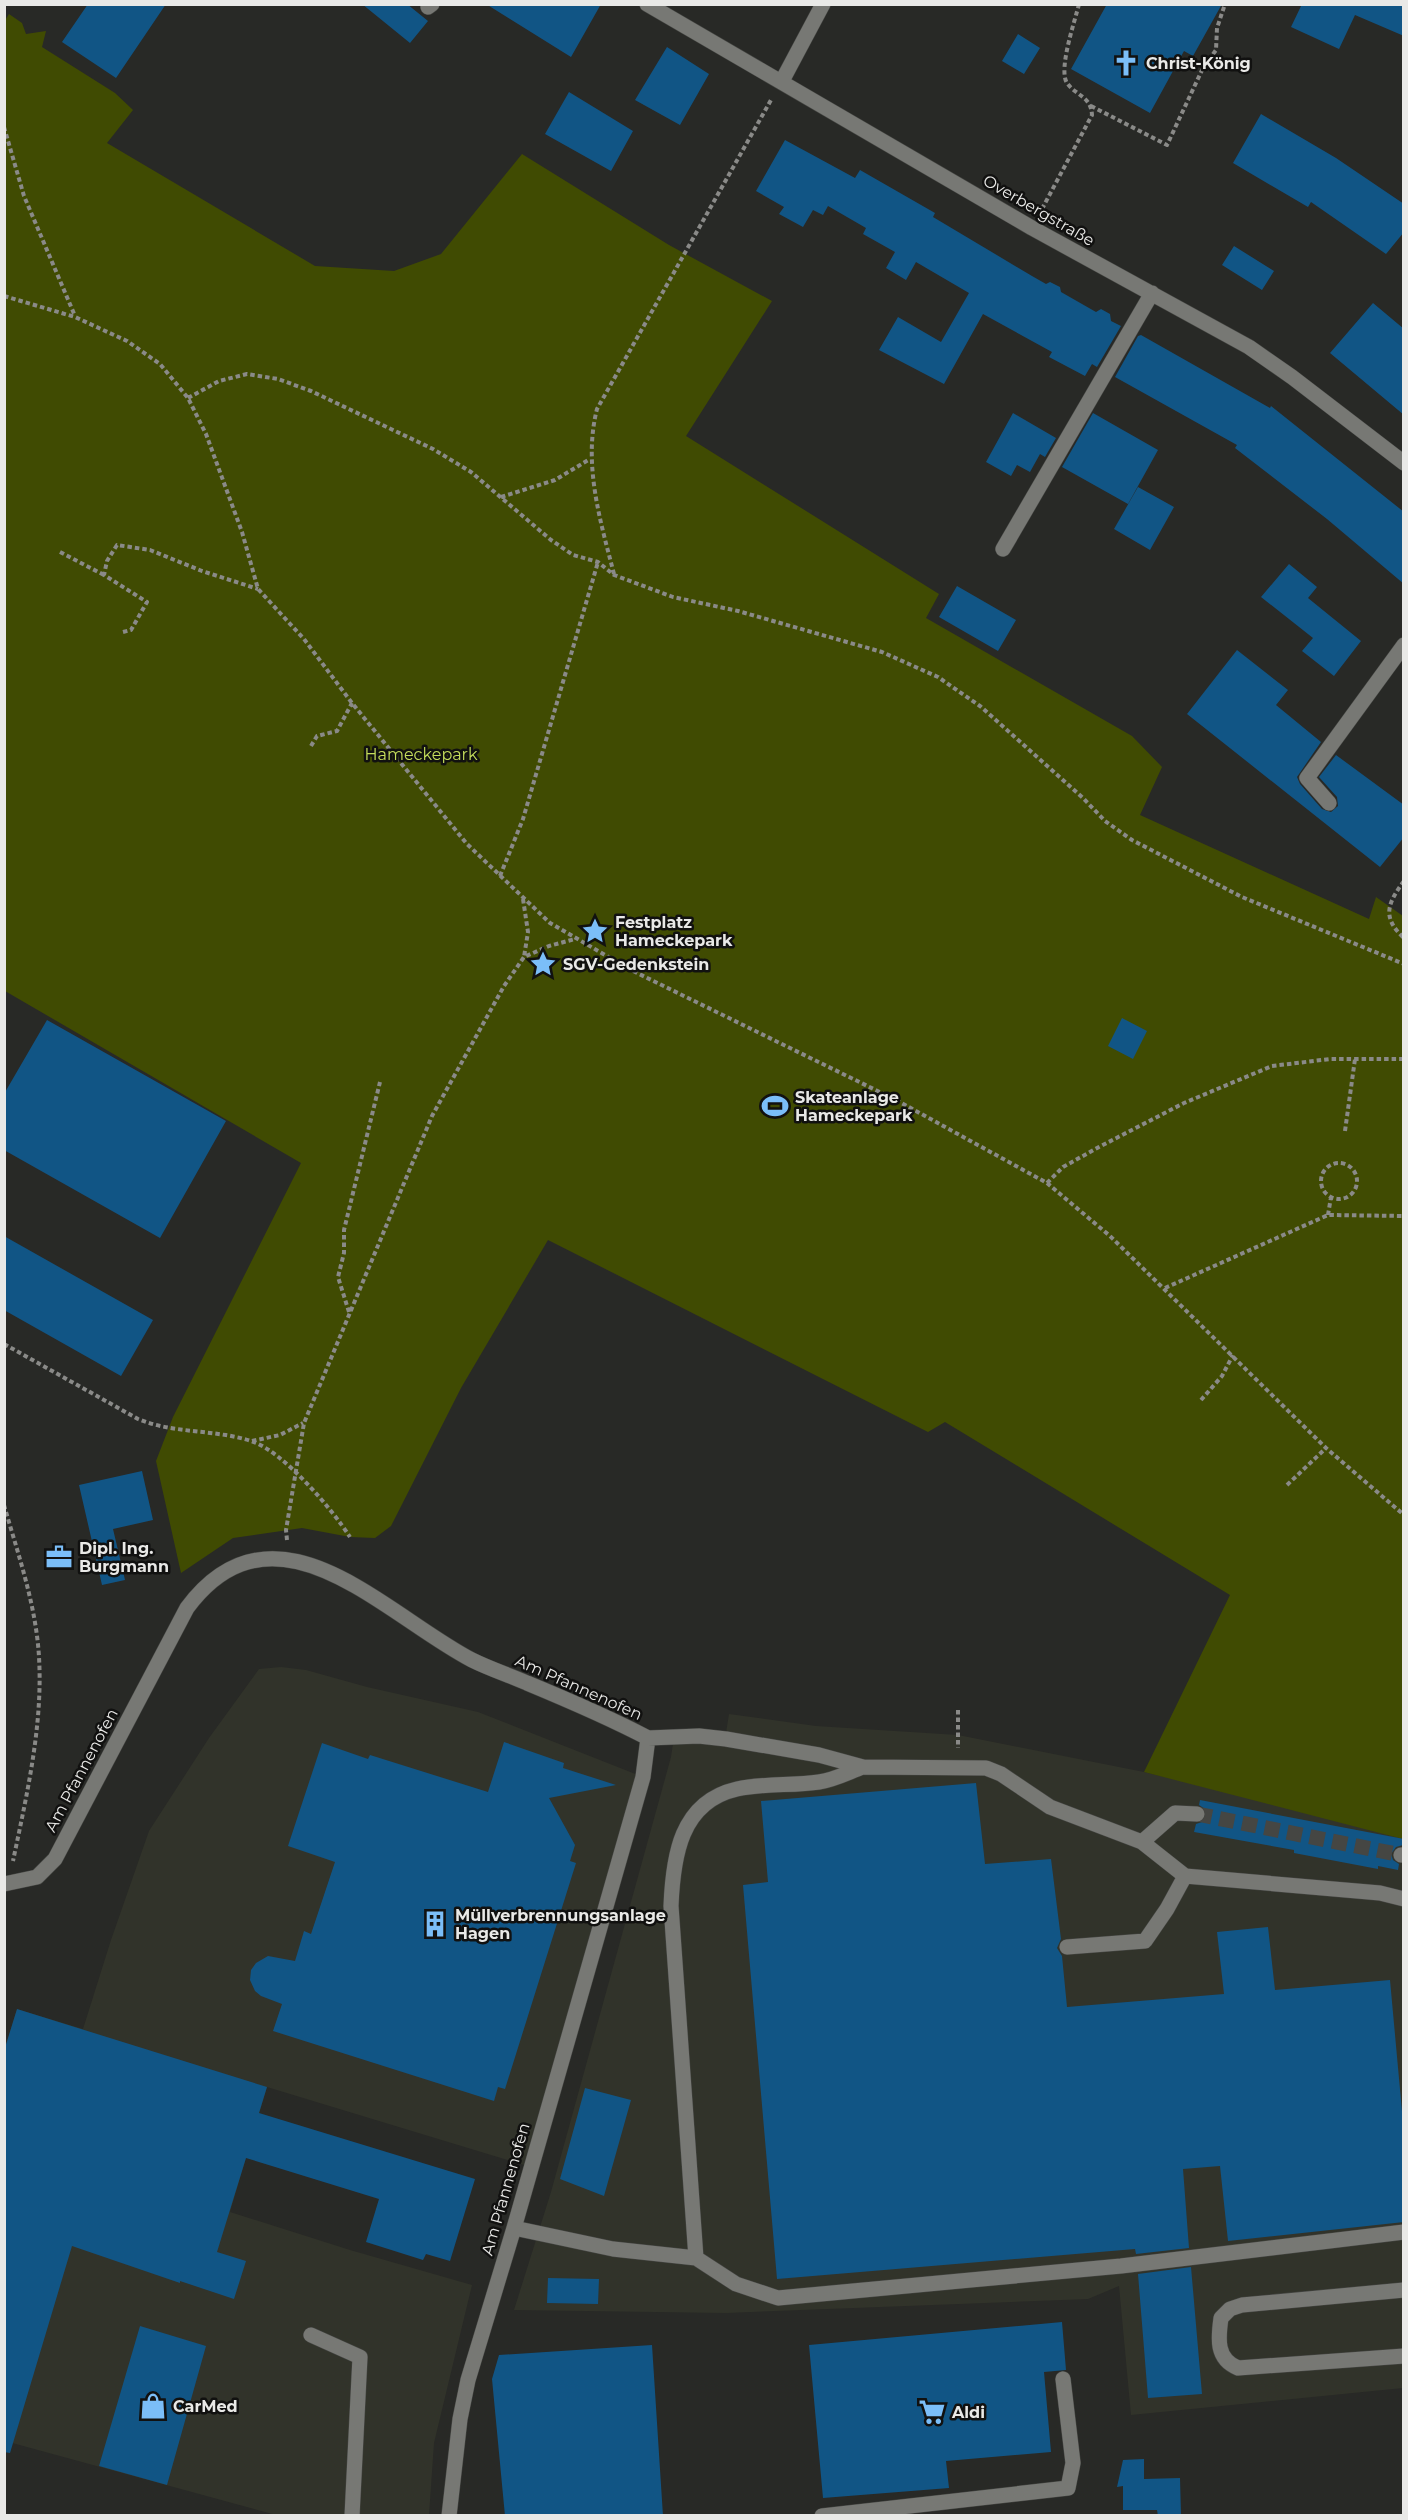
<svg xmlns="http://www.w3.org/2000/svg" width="1408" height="2520" viewBox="0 0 1408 2520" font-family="Montserrat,sans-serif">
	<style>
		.built { fill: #31332a }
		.green { fill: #404b02 }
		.building { fill: #115585 }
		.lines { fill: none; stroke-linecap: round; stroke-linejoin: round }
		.minor-tunnel { stroke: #454643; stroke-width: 15; stroke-dasharray: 15 8; stroke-linecap: butt }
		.minor-casing { stroke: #454643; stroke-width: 16 }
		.path { stroke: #8a8a88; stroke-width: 4; stroke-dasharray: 4.5 3; stroke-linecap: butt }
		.minor { stroke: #777874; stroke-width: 15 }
		.labels { text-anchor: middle; stroke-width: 5; stroke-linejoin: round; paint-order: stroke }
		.poi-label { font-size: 16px; font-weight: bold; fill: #e9e9e7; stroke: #111110; text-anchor: start }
		.street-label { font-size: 16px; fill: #e9e9e7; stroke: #111110 }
		.park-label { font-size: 16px; fill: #c6de5c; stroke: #111110 }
	</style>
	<rect width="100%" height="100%" fill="#282926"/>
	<path class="built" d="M281,1667L306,1670L367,1687L478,1712L643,1777L531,2167L267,2087L230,2212L350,2250L472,2285L434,2443L429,2515H276L5,2441L4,2051L17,2009L83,2029L111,1940L149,1831L209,1738L259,1669Z
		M729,1714L816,1726L958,1735L1144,1772L1403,1833V2388L1131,2415L1119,2286L1088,2299L726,2313L514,2310L551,2192L671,1757L674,1737L725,1739Z"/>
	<path class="green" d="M9,14L22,23L26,34L46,31L42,47L115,93L133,110L107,143L315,266L394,271L441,254L522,154L669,245L772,301L686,436L939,594L926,618L1132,736L1162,767L1140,815L1369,919L1376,897L1403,916V1839L1144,1772L1230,1595L945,1422L928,1432L548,1240L461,1388L391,1526L375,1538L350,1537L302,1528L233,1538L181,1573L156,1461L173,1417L301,1163L5,991L4,22Z"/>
	<path class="building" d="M88,4H166L116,78L62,42Z
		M362,4H407L428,21L410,43Z
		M486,4H601L571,57Z
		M1107,4H1222L1193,56L1184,51L1150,113L1071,69Z
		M1302,4H1404V36L1355,15L1339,49L1291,27Z
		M1018,34L1040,48L1024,74L1002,61Z
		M667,47L709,74L680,125L635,100Z
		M569,92L633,131L611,171L545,134Z
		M1261,114L1336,158L1404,204V232L1386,254L1311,202L1308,207L1233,163Z
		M785,140L855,178L860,170L935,213L933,217L1032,276L1046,284L1050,282L1060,287L1061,292L1096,312L1101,309L1110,314L1111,321L1121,326L1097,367L1092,364L1085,376L1049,357L1052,352L983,314L944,384L879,350L898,317L941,342L969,293L916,262L906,280L886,268L895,252L863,234L866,228L828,206L823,215L813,210L803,227L779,214L784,207L756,191Z
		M1234,246L1274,271L1262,290L1222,265Z
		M1373,303L1404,329V415L1330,353Z
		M1141,335L1270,408L1271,406L1404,512V584L1327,519L1235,448L1237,445L1115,377L1138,336Z
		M1013,413L1056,438L1045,457L1040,454L1030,472L1017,465L1011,476L986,462Z
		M1093,413L1158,450L1128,504L1062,467Z
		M1138,487L1174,507L1150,550L1114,529Z
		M1289,564L1317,587L1308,598L1361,641L1334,676L1302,651L1313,638L1261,597Z
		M957,586L1016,620L998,651L939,617Z
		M1237,650L1288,690L1276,705L1321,742L1297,777L1300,784L1322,809L1331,812L1338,806L1337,797L1319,777L1336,755L1404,805V837L1380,867L1187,714Z
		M1122,1018L1147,1031L1133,1059L1108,1046Z
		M47,1020L226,1121L160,1238L4,1150V1094Z
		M4,1236L153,1320L121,1376L4,1310Z
		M142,1471L153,1520L113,1529L125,1580L102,1585L79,1485Z
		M504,1742L564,1763L563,1768L616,1785L549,1798L575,1845L570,1861L576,1863L505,2089L498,2087L494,2101L273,2031L282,2004L261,1996L255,1991L250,1980L251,1970L256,1963L268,1956L295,1961L304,1931L311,1934L335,1862L288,1846L322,1743L368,1759L370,1755L488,1792Z
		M976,1783L985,1864L1051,1859L1061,1939L1057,1948L1062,1956L1067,2007L1224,1994L1217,1932L1268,1927L1275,1990L1390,1980L1404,2133V2222L1228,2241L1220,2166L1183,2169L1189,2248L1136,2254L1135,2249L777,2279L743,1885L768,1882L761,1801Z
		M1200,1800L1404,1839L1403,1845L1396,1847L1391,1854L1393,1860L1399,1864L1398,1870L1378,1866V1869L1294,1853V1850L1194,1832L1196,1824L1202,1822L1207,1815L1205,1809L1199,1805Z
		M17,2009L267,2087L259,2113L475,2179L450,2261L426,2254L423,2260L366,2242L379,2199L246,2158L217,2252L246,2261L234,2299L180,2281V2283L72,2246L10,2453L4,2452V2051Z
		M585,2088L631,2100L604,2196L560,2179Z
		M1191,2267L1202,2394L1148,2398L1138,2274Z
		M548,2278L599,2279L598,2304L547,2303Z
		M1062,2322L1066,2370L1044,2372L1051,2452L946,2461L949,2488L823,2498L809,2345Z
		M140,2326L206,2346L167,2485L99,2466Z
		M652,2345L663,2516H505L492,2379L499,2355Z
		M1144,2459V2479L1180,2478L1181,2516H1158L1157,2510H1123V2486L1117,2487L1123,2460Z"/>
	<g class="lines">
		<path class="minor-tunnel" d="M1197,1814L1401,1855"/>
		<g class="minor-casing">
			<path id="minor" d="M647,4L1032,228L1249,347L1292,377L1404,463
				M428,7L432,4
				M782,81L823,4
				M1003,549L1152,293
				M1329,803L1307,778L1404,645
				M648,1738L699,1736L726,1739L819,1755L863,1767L986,1768L1001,1774L1050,1807L1142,1842L1185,1876L1380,1893L1404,1899
				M1142,1842L1175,1813L1197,1814
				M1401,1855H1404
				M4,1884L37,1877L55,1859L187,1608C275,1490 385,1615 472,1660C490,1669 509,1675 527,1683C568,1700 608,1717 648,1738L643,1777L514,2228L468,2380L460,2419L449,2516
				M1067,1947L1145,1941L1167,1909L1185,1876
				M514,2228L613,2249L696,2258L736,2284L778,2298L1121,2266L1404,2232
				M696,2258L671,1906C673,1857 680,1802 737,1789C764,1783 793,1786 819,1782C834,1780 849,1772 863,1767
				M1404,2290L1242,2305L1230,2309L1221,2318C1218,2339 1216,2359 1238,2368L1404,2356
				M311,2335L360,2357L352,2516
				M822,2516L1068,2488L1073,2463L1063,2379"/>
		</g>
		<path class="path" d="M1091,106L1167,145L1203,68L1216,50L1217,28L1225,4
			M4,127L24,196L75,316
			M1042,209L1092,115C1091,96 1076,96 1067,83C1058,69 1075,21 1079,4
			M4,296L75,317L127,341L160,364L188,398L206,434L242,532L258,589L304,639L352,703L467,844L550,923L631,970L896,1100L1047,1183L1110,1236L1326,1448L1404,1515
			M188,398L219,381L247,374L278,379L311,391L433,449L471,472L551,540L573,555L598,562L614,575L673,597L738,611L882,652L938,677L980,706L1083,798L1105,821L1132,840L1242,897L1404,964
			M501,497L555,480L590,459
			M60,552L104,575
			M614,574C600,520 583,464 597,409L771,100
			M123,632L131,630L147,602L104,575L107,561L117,545L150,550L202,571L258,589
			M311,746L317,736L337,731L352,703
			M500,876L523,819L598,562
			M1404,881C1388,903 1381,917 1404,938
			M523,899L528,932L524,957
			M1345,1131L1355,1059
			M1321 1181a18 18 0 1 1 36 0a18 18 0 1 1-36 0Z
			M1047,1183L1063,1167L1099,1147L1184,1103L1272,1066L1330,1059H1404
			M1328,1215L1331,1197
			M1165,1288L1328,1215L1404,1216
			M349,1312L338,1277L344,1253V1230L380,1082
			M4,1344L138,1419C174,1434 214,1429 251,1441C283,1451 332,1509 350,1537
			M1201,1400L1222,1376L1233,1355
			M252,1441L280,1435L303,1423
			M1287,1485L1326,1448
			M4,1505C18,1554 36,1605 39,1657C43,1725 27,1794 13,1861
			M287,1540L286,1530L304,1423L432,1116L504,986L524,957L549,946L575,939
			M958,1710V1748"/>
		<use href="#minor" class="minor"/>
	</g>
	<defs>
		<g id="church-bare" transform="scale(2.07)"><path d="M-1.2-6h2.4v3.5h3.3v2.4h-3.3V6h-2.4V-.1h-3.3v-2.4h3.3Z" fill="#7bbef8" stroke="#111110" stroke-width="2.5" paint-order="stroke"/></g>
		<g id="sight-bare" transform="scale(2.07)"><path d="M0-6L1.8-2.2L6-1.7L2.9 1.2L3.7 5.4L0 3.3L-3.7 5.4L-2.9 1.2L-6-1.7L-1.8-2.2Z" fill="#7bbef8" stroke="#111110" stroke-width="2.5" paint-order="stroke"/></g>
		<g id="stadium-bare" transform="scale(2.07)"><path d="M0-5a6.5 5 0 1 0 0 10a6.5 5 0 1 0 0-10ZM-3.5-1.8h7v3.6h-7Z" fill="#7bbef8" stroke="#111110" stroke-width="2.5" paint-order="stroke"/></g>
		<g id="office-bare" transform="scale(2.07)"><path d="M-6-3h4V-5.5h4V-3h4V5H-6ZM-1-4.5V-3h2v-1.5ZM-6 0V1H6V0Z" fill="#7bbef8" stroke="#111110" stroke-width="2.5" paint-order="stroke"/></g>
		<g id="building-bare" transform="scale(2.07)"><path d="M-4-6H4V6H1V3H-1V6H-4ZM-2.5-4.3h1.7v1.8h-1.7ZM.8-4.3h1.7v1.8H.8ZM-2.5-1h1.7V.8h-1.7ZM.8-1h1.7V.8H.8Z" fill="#7bbef8" stroke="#111110" stroke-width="2.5" paint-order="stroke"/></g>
		<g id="shop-bare" transform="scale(2.07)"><path d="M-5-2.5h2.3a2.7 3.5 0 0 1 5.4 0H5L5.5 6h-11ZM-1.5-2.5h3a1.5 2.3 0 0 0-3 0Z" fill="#7bbef8" stroke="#111110" stroke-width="2.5" paint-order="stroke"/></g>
		<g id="supermarket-bare" transform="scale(2.07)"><path d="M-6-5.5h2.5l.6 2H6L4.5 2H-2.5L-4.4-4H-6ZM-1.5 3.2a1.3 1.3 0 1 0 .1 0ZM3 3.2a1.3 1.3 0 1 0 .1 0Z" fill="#7bbef8" stroke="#111110" stroke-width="2.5" paint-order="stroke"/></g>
	</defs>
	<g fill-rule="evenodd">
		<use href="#church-bare" x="1126" y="63"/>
		<use href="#sight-bare" x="595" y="931"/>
		<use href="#sight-bare" x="543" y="964"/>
		<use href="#stadium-bare" x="775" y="1106"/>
		<use href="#office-bare" x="59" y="1557"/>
		<use href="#building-bare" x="435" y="1924"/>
		<use href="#shop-bare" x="153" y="2406"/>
		<use href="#supermarket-bare" x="932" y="2412"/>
	</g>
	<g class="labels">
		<g class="poi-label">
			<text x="1146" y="69">Christ-König</text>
			<text x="615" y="928">Festplatz<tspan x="615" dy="18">Hameckepark</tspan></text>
			<text x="563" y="970">SGV-Gedenkstein</text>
			<text x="795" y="1103">Skateanlage<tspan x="795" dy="18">Hameckepark</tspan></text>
			<text x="79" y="1554">Dipl. Ing.<tspan x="79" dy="18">Burgmann</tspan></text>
			<text x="455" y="1921">Müllverbrennungsanlage<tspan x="455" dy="18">Hagen</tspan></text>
			<text x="173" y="2412">CarMed</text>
			<text x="952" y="2418">Aldi</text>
		</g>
		<g class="street-label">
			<text transform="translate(1039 210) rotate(30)" y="6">Overbergstraße</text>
			<text transform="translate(579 1687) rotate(24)" y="6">Am Pfannenofen</text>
			<text transform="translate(81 1770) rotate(-62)" y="6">Am Pfannenofen</text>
			<text transform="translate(505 2189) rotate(-74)" y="6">Am Pfannenofen</text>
		</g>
		<g class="park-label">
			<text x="421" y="760">Hameckepark</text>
		</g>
	</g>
	<rect width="1408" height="2520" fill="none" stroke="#e9e9e7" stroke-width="12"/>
</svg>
